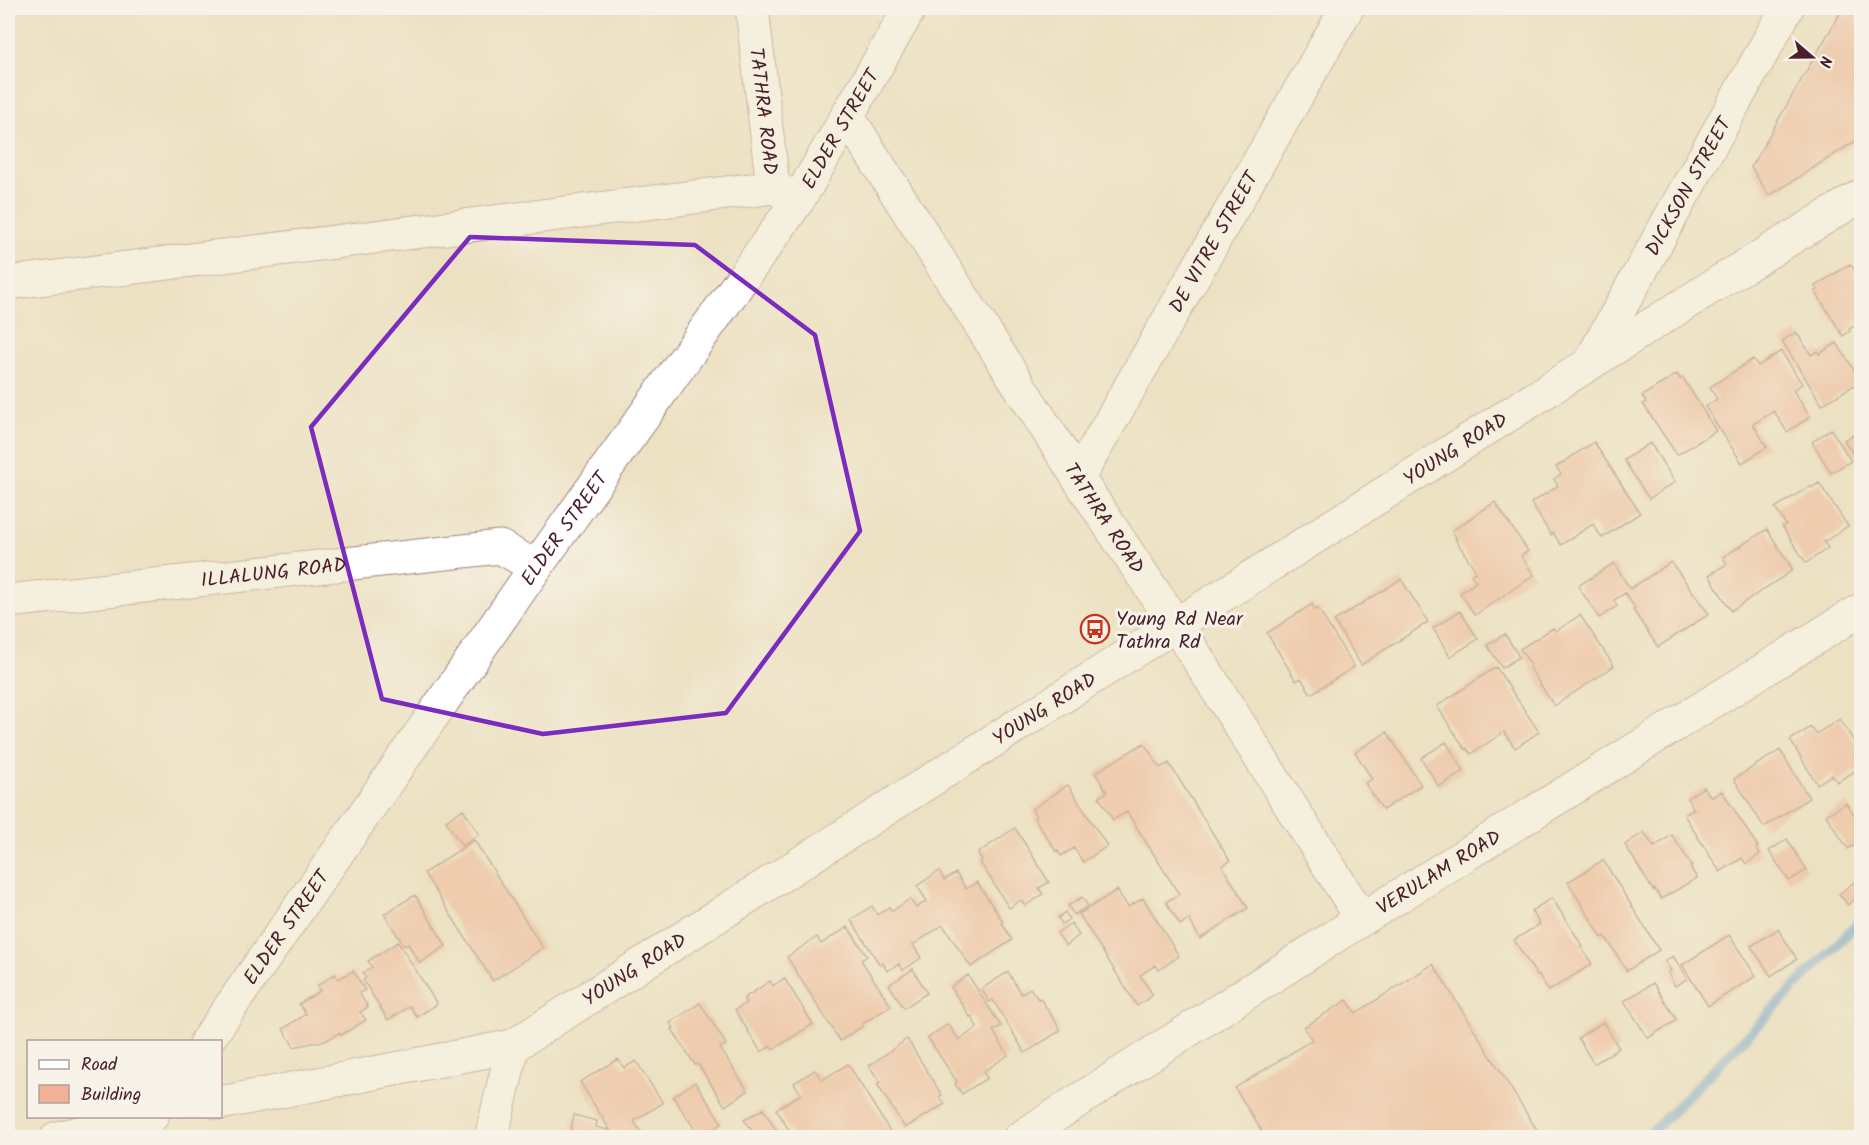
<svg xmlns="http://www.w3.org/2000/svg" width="1869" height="1145" viewBox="0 0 1869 1145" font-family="Kalam,sans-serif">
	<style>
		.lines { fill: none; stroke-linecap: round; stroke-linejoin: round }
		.stream { stroke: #669fd5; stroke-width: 10 }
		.building { fill: #f2b195 }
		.minor-casing { stroke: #9c8077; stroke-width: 35 }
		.minor { stroke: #fff; stroke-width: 33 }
		.marked { fill: none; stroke: #7b2cbf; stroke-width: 4.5; stroke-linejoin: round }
		.labels { text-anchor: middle; stroke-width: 6; stroke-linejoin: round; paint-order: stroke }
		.street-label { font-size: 20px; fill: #4a1f2b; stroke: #f7f3e8 }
		.poi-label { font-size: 20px; fill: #4a1f2b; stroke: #f7f3e8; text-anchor: start }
	</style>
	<rect width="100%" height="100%" fill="#f7f3e8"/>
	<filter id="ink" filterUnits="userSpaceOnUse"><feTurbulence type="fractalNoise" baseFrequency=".0167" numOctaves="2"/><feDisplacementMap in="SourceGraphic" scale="12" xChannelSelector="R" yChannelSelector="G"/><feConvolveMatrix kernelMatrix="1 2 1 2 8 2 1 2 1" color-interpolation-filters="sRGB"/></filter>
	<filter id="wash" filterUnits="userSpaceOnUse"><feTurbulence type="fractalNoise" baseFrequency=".008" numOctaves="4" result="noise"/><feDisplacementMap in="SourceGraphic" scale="24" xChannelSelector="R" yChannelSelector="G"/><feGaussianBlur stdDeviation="1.35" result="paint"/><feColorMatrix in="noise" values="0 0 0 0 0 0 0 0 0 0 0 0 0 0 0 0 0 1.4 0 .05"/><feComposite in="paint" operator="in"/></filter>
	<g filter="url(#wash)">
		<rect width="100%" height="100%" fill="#ede1c3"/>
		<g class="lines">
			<path class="stream" d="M1646,1138L1862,919"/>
		</g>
		<g id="blocks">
			<path class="building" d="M1843,8H1862V137L1769,196L1751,167Z
				M1850,264L1862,279V318L1855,322L1857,325L1849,329L1850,331L1843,336L1815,291L1818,290L1815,286Z
				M1796,332L1811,355L1818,351L1819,354L1837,343L1861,381L1822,405L1782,341Z
				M1781,351L1802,384L1793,390L1810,417L1787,432L1774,411L1753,424L1767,447L1742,463L1705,407L1717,399L1710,387L1753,359L1758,366Z
				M1677,374L1680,379L1683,378L1716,431L1677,455L1643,404L1646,402L1642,396Z
				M1831,429L1851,461L1831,473L1812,442Z
				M1862,429V468L1844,440Z
				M1594,442L1640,513L1602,538L1593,524L1561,545L1553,533L1551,535L1531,503L1558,486L1554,479L1561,474L1556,467Z
				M1650,443L1675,482L1649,499L1624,460Z
				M1819,483L1848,526L1824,542L1828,548L1806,563L1782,526L1786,525L1775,508L1810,486L1811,488Z
				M1495,502L1528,551L1521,556L1534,575L1475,615L1460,593L1476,582L1471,575L1476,571L1455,539H1457L1452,531Z
				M1767,529L1793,570L1731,611L1709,575L1727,564L1723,557Z
				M1671,562L1709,614L1658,647L1633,610L1635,608L1625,593L1614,600L1617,606L1599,618L1578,586L1614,563L1630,589Z
				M1401,579L1428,622L1361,665L1334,621Z
				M1312,604L1315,610L1318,608L1354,667L1311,694L1301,678L1296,681L1267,633Z
				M1460,611L1478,639L1450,657L1433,628Z
				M1580,615L1614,666L1554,706L1529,667L1531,665L1520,649L1553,628L1556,631Z
				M1505,634L1519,657L1502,668L1487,645Z
				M1496,667L1539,732L1515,748L1504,732L1471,754L1467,748L1465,749L1437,706Z
				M1840,719L1862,754V767L1837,782L1832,775L1817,784L1790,740L1811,727L1816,734Z
				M1387,732L1421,785L1383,810L1365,783L1372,779L1355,752Z
				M1446,742L1464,771L1439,787L1421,758Z
				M1144,743L1160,768L1169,763L1230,861L1222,866L1248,908L1200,939L1189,919L1180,925L1166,902L1179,894L1127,812L1113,820L1099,797L1107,792L1095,773Z
				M1780,750L1809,798L1764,827L1734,779Z
				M1068,785L1107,846L1083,862L1074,848L1061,856L1057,850L1056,851L1034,818L1036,816L1032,809Z
				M1704,787L1711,798L1722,791L1758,847L1756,848L1760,854L1746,864L1742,858L1720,872L1684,815L1694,809L1687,798Z
				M1846,803L1862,826V840L1848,849L1826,815Z
				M463,809L479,834L462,846L446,821Z
				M1015,828L1049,882L1039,888L1043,894L1025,906L1021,900L1009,908L980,862L982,860L978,853Z
				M1644,832L1654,847L1672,835L1692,866L1690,867L1697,878L1661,899L1655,889L1653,890L1625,845Z
				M1787,839L1807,870L1789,881L1769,851Z
				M474,840L543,948L493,981L424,873Z
				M1603,860L1659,950L1627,971L1605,936L1602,938L1568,882Z
				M939,871L944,880L956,873L966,889L977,882L1003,922L1002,923L1012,940L971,967L943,925L913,945L921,958L903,970L899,964L887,971L883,963L880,965L851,920L872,906L877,915L889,907L892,911L910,899L916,908L927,901L917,886Z
				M1854,882L1862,893L1848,905L1839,894Z
				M1117,890L1128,907L1143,898L1179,956L1159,970L1156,965L1140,975L1153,995L1137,1006L1079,914Z
				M415,895L446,946L420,963L408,944L404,946L384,914Z
				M1082,897L1088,906L1074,915L1068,906Z
				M1552,898L1583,947H1581L1592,964L1549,991L1539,975L1537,976L1514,940L1540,924L1531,911Z
				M1065,912L1069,919L1062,924L1058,918Z
				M1071,923L1079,935L1066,946L1057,933Z
				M848,927L867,956L861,960L891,1006L862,1024L863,1026L840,1041L787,957L817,937L821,944Z
				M1778,929L1797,959L1771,976L1751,946Z
				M1729,935L1756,976L1708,1006L1682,965Z
				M398,942L437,1004L417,1017L410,1006L388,1020L363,980L366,978L363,973L372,967L368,961Z
				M1673,956L1687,979L1675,986L1668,973L1671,971L1665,961Z
				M1433,964L1542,1138H1266L1235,1088L1312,1040L1304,1027L1347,1000L1356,1013Z
				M913,969L927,993L904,1008L889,985Z
				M353,971L365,990L359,993L368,1007L360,1012L366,1020L341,1035L339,1033L327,1040L294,1047L283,1029L306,1014L299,1004L320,991L317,986L335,974L338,979Z
				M1008,972L1021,994L1030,988L1038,999L1040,998L1061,1030L1025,1053L993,1000L989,1002L981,989Z
				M968,975L1001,1026L993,1031L1008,1055L983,1072L987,1078L962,1094L955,1084L957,1082L928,1038L948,1024L959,1040L977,1028L972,1016L970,1017L951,987Z
				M784,978L813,1024L774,1049L771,1046L761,1052L735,1010L746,1003L744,998L770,981L773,986Z
				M1653,983L1677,1020L1648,1038L1624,1001Z
				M700,1003L726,1044L720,1048L748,1091L725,1106L698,1064L695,1065L672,1029L674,1028L670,1023Z
				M1603,1022L1619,1048L1594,1064L1578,1038Z
				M907,1039L942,1095L939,1097L945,1104L905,1128L877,1084L880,1082L869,1066Z
				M618,1059L624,1068L636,1061L663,1103L634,1121L642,1134L636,1138H615L580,1082Z
				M848,1064L891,1133L883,1138H794L776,1109L801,1094L794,1083L815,1070L822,1080Z
				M695,1082L722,1123L701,1138L673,1097Z
				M763,1109L781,1138H751L755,1135L744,1120Z
				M574,1115L597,1121L596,1127L608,1130L613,1138H569Z"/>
		</g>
	</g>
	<g filter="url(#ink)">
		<use href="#blocks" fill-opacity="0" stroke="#9c8077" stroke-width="1.5"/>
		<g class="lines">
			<g class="minor-casing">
				<g id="minor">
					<path id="s1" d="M752,8L773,187L792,196"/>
					<path id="s2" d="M848,117L1078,478L1191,648L1362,919"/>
					<path d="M8,283L773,187"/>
					<path id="s3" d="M1590,362L1787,8"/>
					<path id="s4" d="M1078,478L1347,8"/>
					<path id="s5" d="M8,601L500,547L536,567"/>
					<path id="s6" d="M206,1042L536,567L799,199L910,8"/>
					<path id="s7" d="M220,1103L513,1046L1139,648L1724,279L1862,195"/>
					<path d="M57,1138L152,1116"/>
					<path d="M491,1138L513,1046"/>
					<path id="s8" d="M1020,1138L1362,919L1862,609"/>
				</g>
			</g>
			<use href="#minor" class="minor"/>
		</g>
	</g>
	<path d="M0 0H1869V1145H0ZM470,237L695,245L815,335L860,531L726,713L543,734L382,699L311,427Z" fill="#ede1c3" fill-opacity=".55" fill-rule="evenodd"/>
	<path class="marked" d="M470,237L695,245L815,335L860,531L726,713L543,734L382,699L311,427Z"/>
	<defs>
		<g id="bus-ring" transform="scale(1.5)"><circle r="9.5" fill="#f7f3e8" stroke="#c8321e" stroke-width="1.5"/><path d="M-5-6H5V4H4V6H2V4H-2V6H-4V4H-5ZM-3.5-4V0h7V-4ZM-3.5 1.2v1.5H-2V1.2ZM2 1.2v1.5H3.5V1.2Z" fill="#c8321e"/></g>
	</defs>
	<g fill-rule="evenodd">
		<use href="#bus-ring" x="1095" y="629"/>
	</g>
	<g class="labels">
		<g class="street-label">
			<text dy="7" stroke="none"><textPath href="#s1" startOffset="104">TATHRA ROAD</textPath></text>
			<text dy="7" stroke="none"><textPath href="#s6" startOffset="1112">ELDER STREET</textPath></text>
			<text dy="7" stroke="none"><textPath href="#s3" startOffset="201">DICKSON STREET</textPath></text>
			<text dy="7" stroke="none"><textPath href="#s4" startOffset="272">DE VITRE STREET</textPath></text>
			<text dy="7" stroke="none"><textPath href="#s7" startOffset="1414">YOUNG ROAD</textPath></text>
			<text dy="7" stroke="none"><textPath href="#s2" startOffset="476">TATHRA ROAD</textPath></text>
			<text dy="7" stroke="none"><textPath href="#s6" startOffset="626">ELDER STREET</textPath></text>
			<text dy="7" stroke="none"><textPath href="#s5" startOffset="267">ILLALUNG ROAD</textPath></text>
			<text dy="7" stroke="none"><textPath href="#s7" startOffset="928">YOUNG ROAD</textPath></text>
			<text dy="7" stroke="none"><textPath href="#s8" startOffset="496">VERULAM ROAD</textPath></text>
			<text dy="7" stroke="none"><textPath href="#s6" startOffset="140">ELDER STREET</textPath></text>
			<text dy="7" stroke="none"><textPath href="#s7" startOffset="442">YOUNG ROAD</textPath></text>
		</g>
		<g class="poi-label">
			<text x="1116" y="625">Young Rd Near<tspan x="1116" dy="23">Tathra Rd</tspan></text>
		</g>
	</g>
	<rect width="1869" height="1145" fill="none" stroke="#f7f3e8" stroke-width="30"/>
	<rect x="27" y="1040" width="195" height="78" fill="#f7f3e8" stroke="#b29e9c" stroke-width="1.5"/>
	<rect x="39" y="1060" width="30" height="9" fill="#ffffff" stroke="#b29e9c" stroke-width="1.5"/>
	<text x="81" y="1070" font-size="18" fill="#4a1f2b">Road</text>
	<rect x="39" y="1085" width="30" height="18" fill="#f2b195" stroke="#b29e9c" stroke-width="1.5"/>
	<text x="81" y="1100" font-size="18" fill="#4a1f2b">Building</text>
	<g transform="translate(1812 57) rotate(110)" stroke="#f7f3e8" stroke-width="4.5" paint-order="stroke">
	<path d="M0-4.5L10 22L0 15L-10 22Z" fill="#4a1f2b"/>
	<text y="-9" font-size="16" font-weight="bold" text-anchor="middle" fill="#4a1f2b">N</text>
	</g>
</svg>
